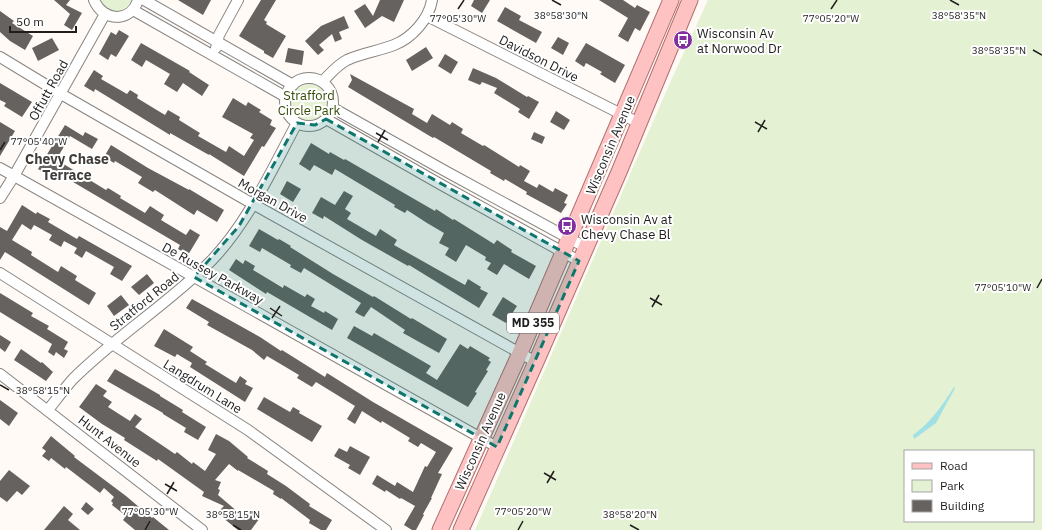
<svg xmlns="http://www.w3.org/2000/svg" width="1042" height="530" viewBox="0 0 1042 530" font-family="'IBM Plex Sans',sans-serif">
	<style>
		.green { fill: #e4f2d3; fill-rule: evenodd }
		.water { fill: #a1e0e5 }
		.building { fill: #66625f }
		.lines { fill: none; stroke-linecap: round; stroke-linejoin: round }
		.street-casing { stroke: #888480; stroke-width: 12 }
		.primary-casing { stroke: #b06e6e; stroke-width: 17 }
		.street { stroke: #fff; stroke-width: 10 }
		.primary { stroke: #fec2c2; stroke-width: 15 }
		.marked { fill: #0f766e; fill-opacity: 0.2; stroke: #0f766e; stroke-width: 3; stroke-dasharray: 8 5; stroke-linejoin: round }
		.ticks { fill: none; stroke: #201e1d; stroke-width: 1.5 }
		.labels { text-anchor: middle; stroke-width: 4; stroke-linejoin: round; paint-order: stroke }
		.shield { fill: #fff; stroke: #636261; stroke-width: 1 }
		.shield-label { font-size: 12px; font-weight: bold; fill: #201e1d }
		.poi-label { font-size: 13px; fill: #201e1d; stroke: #fff; text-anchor: start }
		.street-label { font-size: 13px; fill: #201e1d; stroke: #fff }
		.park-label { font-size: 13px; fill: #354c08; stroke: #fff }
		.neighbourhood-label { font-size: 14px; font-weight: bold; fill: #403c39; stroke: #fff }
		.ticks-label { font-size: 10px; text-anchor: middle; fill: #201e1d; stroke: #fff; stroke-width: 4; stroke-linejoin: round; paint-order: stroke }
	</style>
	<rect width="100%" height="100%" fill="#fffaf6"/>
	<path class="green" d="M100,0H132C125,14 105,16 100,0Z
		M708,0H1042V530H475L672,78ZM905,451H1033V521H905Z
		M291 102a18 18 0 1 1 36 0a18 18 0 1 1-36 0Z"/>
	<path class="water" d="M954,387L955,388L936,423L914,439L913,435C931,422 942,406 954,387Z"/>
	<path class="building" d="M54,0H70L66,5L82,13L72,30L64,25L70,14Z
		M178,0H211L203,15Z
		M261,0H276L264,20L267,22L266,24L286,36L273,58L264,53V51L239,36Z
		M380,0H404L394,22L382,16L365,28L354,11L365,4L373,16Z
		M474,0H490L482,13L471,6Z
		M599,0H623L635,8L637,5L650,12L640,31L635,28L628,42L618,36L628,18Z
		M505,7L521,16L519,20L542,32L536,43L497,21Z
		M0,11L14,21L12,23L33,36L25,50L10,41L0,32Z
		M344,16L349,28L339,32L342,39L335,42L332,34L319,45L324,50L318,55L305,41L321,26Z
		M119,30L129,36L116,57L111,54L108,60L99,54L111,32L116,35Z
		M558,37L569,43L563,55L551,48Z
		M52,38L59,50L38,61L32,48Z
		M141,43L190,71L189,72L209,85L202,96L183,83L177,92L164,84L170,74L146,60L142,67L131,60Z
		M586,43L625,65L615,83L600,74L602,72L586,63L584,67L575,61Z
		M426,47L433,58L412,71L406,60Z
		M288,48L304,51L302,65L285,62Z
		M445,54L458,62L451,74L438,66Z
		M473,68L496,78L527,97L528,96L539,102L529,119L518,112L520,109L494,93L497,88L482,82L480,85L468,80Z
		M94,70L103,76L101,79L127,94L130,90L138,95L137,98L165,115L168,110L180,117L179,120L200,133L198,136L226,152L229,146L244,156L254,140L250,138L253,134L222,117L233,98L246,106L248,102L261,110L259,112L272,120L270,125L276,128L264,147L262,146L244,176L209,154V155L170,133V135L95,89L94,92L84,86Z
		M350,74L414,109L412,114L427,123L432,114L450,125L452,122L463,129L461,133L483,146L484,145L519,167L520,165L530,171L524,181L537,188L539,184L553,192L555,188L568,195L564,203L567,204L561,213L526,194L527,192L505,179L504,181L490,173L491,171L434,137L433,138L348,87L352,80Z
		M0,83L32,102L22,117L4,106L6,103L0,100Z
		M556,111L570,120L564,130L550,122Z
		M0,122L15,131L0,156Z
		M65,125L83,136L85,132L98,139L92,149L70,136L59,155L60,156L57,160L106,190L108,188L121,196L120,198L145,213L150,206L164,215L161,220L186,235L190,229L200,235L188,255L178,249L180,245L51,169L48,175L38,169Z
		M534,132L545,137L542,144L531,139Z
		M311,143L329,154L330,152L344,160L345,159L435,211L436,209L453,220L454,219L494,244L497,240L512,250L511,252L536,266L529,279L504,264L497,275L487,269L491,263L485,260L486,257L466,245L456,262L445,255L449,248L439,243L444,233L427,223L407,210L405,213L394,207L395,205L335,169L332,175L314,165L310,171L299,164Z
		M111,145L148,168L189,190V189L224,210L217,222L197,210L194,215L155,190L153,192L138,183L142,177L115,161L114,163L104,157Z
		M287,181L301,189L293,202L280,194Z
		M344,191L353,196L345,209L351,213L347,219L376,236L380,229L397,240L394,245L465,285L468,279L481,287L480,289L488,293L479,308L409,265L408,266L362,240L324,216L323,219L312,213L321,197L335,205Z
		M22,205L36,214L37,212L50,219L48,222L77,239L79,236L132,266L122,281L110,274L114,267L86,251L82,258L74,253L77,248L64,241L61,247L49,240L52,235L34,225L31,230L22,224L12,240L32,252L31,255L58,272L61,266L77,276L75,280L96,293L89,305L5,252L0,260V227L7,231Z
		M259,229L278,240L279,239L291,246L290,247L333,274L373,297L374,296L411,319L412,318L447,339L439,353L403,333L405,330L371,307L364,317L358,314L355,312L361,303L304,268L301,273L290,267L291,265L262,248L260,252L249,246Z
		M236,259L243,264L245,260L255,266L253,270L283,288L284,285L305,297L307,294L315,299L311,306L324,313L325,311L338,319L332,330L267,292L266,294L229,270Z
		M147,274L154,283L139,295L131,287Z
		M0,293L33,313L31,316L49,326L47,329L68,342L64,349L68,351L64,358L56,352L54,356L48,352L52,344L0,312Z
		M121,295L129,305L114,316L107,306Z
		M503,297L517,306L506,323L492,315Z
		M192,299L260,337L281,351L282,350L325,377L327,373L373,402L453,448L438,473L442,474L431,498H432L423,514L424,515L416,530H412L404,525L415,506L401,498L400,499L386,490L385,492L372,484L377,475L395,486L397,482L413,492L425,466L427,467L436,452L421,443L418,447L408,441L410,438L382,421L381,423L362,411L355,424L347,419L355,406L316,382L312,387L297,378L299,375L267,356L264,360L252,350L207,325L209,322L186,308Z
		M354,326L372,336L374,333L431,366L426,373L437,380L460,344L468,349L470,346L490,358L488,360L491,362L486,370L488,371L475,392L477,393L468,407L347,338Z
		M164,329L193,347L190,351L207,362L205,364L236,383L240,376L247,381L245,384L253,388L245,402L190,367L192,363L177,354L175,357L154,346Z
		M0,335L11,342L5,352L0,348Z
		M21,349L41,363L42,362L53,372L46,381L14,360Z
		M115,369L160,395V396L183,410L182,412L206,427L198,440L184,432L186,428L163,414V413L107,381Z
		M96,384L107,391L103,396L112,402L108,407L130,421L135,414L142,419L135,427L175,454L177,452L192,464L193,462L205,471L216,454L208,450L216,434L229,441L248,457L247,458L268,471L267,474L286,486L310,504L309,506L332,520L326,530H321L309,523L310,520L281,498V499L273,494L274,491L238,470V471L229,464L215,480L221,482L218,489L220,490L218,495L245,518L248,513L259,519L251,530H238L217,513L224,506L202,496L204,492L158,459L157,461L124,440L125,438L102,424L79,407Z
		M264,397L290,412L293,407L300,411L299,413L322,426L312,442L257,409Z
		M0,400L18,413L9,426L0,419Z
		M51,436L75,456L74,457L126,496L152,518L153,517L169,530H135L123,520L126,516L112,505L113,503L111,501L114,497L104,488L100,493L66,467L65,469L51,458L49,461L42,456L46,451L42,448Z
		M350,446L370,457L360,475L348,468L350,465L334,456L339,448L347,452Z
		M9,470L30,486L22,495L17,491L7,502L0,497V481Z
		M86,502L94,509L88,515L81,509Z
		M64,506L73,514L68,520L80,530H44Z"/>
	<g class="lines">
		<g class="street-casing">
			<path id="street" d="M94,0C103,22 131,23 138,0
				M144,0L293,85
				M133,10L286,97
				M427,16L639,123
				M216,48L219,35L238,0
				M0,57L61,94L253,204L536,362
				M285 102a24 24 0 1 1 48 0a24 24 0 1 1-48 0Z
				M322,82C330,74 337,65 347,60C362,53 379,51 394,45C412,38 429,19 432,0
				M333,108L447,172L585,247
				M326,119L440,184L579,261
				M0,168L497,447
				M0,198L14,176L105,14
				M0,273L248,430L386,530
				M0,374L202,530
				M48,410C56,400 64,389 73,379C116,336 168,304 211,261C248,223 272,169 297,123"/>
		</g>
		<g class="primary-casing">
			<path id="primary" d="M440,530L520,353L671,0
				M461,530L536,362L619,172L690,0"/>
		</g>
		<use href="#street" class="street"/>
		<use href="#primary" class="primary"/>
	</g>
	<path class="marked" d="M326,119L579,261L497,447L194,277L239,226L297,123L315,125Z"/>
	<path class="ticks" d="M552,0L561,5M950,0L959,5M458,9L464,0M831,9L837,0M1033,50L1042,55M755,122L767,129M758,132L765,120M376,133L388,140M378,142L385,130M0,150L5,142M1037,288L1042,279M650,298L662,305M652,307L659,295M270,308L282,316M272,318L280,306M0,385L9,390M544,473L556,480M547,483L554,471M165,484L177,491M167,494L174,482M233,525L241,530M630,525L639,530M145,530L150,521M518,530L523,521"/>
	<defs>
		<g id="bus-disc" transform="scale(1)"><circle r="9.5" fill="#812f9f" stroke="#fff"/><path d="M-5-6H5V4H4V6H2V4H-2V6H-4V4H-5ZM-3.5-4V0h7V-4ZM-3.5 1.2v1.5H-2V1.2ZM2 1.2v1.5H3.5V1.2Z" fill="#fff"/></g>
	</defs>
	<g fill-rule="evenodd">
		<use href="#bus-disc" x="683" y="40"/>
		<use href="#bus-disc" x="567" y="226"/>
	</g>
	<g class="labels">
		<rect class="shield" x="507" y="313" width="52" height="20" rx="3"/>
		<g class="shield-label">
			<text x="533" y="327">MD 355</text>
		</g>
		<g class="poi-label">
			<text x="697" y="38">Wisconsin Av<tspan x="697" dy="15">at Norwood Dr</tspan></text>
			<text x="581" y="224">Wisconsin Av at<tspan x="581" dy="15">Chevy Chase Bl</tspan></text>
		</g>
		<g class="street-label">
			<text transform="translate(539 58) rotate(27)" y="5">Davidson Drive</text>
			<text transform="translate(48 90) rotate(-61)" y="5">Offutt Road</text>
			<text transform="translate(610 145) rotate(-67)" y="5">Wisconsin Avenue</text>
			<text transform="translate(273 200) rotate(29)" y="5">Morgan Drive</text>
			<text transform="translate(213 273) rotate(29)" y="5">De Russey Parkway</text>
			<text transform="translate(144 301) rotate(-39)" y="5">Stratford Road</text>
			<text transform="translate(203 386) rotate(32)" y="5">Langdrum Lane</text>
			<text transform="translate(110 441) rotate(38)" y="5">Hunt Avenue</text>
			<text transform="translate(480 441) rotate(-66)" y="5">Wisconsin Avenue</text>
		</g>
		<g class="park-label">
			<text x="309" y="100">Strafford<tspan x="309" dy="15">Circle Park</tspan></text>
		</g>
		<g class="neighbourhood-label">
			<text x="67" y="164">Chevy Chase<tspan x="67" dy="16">Terrace</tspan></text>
		</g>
	</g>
	<g class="ticks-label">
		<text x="561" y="19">38°58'30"N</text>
		<text x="959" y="19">38°58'35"N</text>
		<text x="458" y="22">77°05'30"W</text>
		<text x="831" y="22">77°05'20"W</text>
		<text x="999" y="54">38°58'35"N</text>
		<text x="39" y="145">77°05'40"W</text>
		<text x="1003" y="291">77°05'10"W</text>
		<text x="43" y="394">38°58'15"N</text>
		<text x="150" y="515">77°05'30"W</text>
		<text x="523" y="515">77°05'20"W</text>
		<text x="233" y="518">38°58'15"N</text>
		<text x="630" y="518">38°58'20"N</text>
	</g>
	<rect x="904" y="450" width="130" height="72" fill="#ffffff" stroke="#a6a5a5"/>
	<rect x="912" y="463" width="20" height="6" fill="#fec2c2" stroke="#a6a5a5"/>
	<text x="940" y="470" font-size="12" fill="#201e1d">Road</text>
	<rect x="912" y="480" width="20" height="12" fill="#e4f2d3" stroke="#a6a5a5"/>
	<text x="940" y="490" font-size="12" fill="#201e1d">Park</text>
	<rect x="912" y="500" width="20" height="12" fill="#66625f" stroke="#a6a5a5"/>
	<text x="940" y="510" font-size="12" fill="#201e1d">Building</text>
	<path d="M10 26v6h66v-6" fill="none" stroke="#201e1d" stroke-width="2"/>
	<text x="16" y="26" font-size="12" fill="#201e1d" stroke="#ffffff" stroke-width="3" paint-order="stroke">50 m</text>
</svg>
